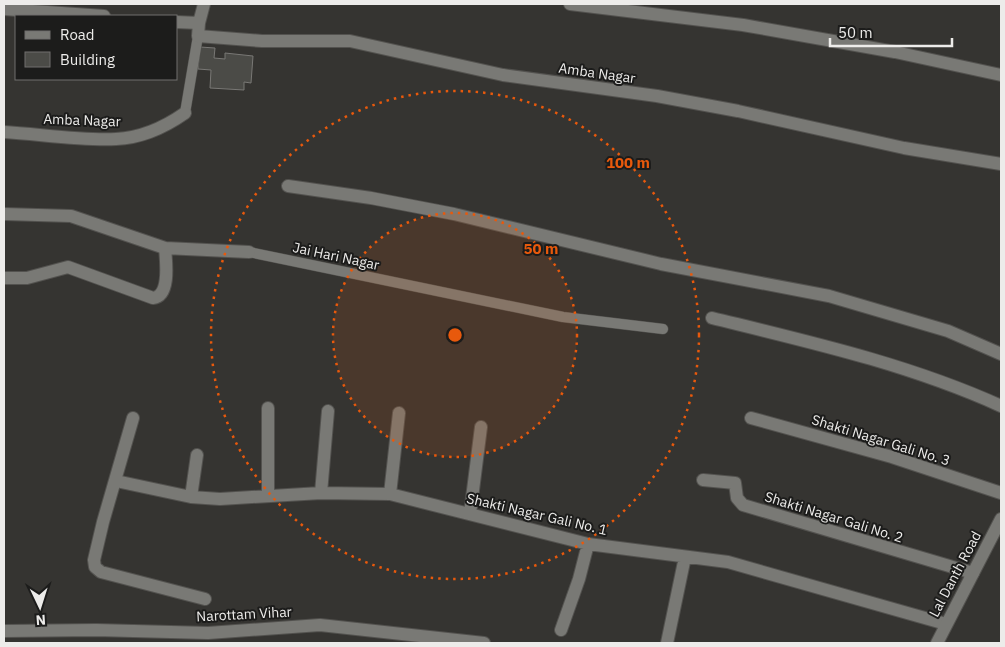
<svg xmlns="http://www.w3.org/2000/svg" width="1005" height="647" viewBox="0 0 1005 647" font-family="'IBM Plex Sans',sans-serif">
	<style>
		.building { fill: #4b4b47; stroke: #797875 }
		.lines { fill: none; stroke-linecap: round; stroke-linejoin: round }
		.pedestrian-casing { stroke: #53524f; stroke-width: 11 }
		.minor-casing { stroke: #53524f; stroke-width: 14 }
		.tertiary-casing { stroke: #53524f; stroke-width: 14 }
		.pedestrian { stroke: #797975; stroke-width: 10 }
		.minor { stroke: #797975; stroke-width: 12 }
		.tertiary { stroke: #797975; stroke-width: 12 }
		.ring { fill: none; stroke: #e8590c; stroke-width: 2.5; stroke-dasharray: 2.5 5 }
		.labels { text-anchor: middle; stroke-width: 4; stroke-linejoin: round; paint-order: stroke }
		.street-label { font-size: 14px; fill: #edecea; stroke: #1c1c1b }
		.centre { fill: #e8590c; stroke: #1c1c1b; stroke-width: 2.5 }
		.ring-label { font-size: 15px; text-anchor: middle; font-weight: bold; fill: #e8590c; stroke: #1c1c1b; stroke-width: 4; stroke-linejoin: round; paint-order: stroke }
	</style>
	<rect width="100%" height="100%" fill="#353431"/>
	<path class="building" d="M200,47L215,48L214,58L225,59V53L253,56L251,83L244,82V90L210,88L211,70L198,69Z"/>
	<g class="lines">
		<g class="pedestrian-casing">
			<path id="pedestrian" d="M185,113L198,36
				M249,252L563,317L663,329"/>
		</g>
		<g class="minor-casing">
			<path id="minor" d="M570,4L743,25L895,52L1001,75
				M4,9L104,16
				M176,22L199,23L204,4
				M199,23L198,36L262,41H350L503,75L657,96L738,111L904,148L1001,164
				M4,132C39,134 82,141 116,139C140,138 165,127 185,113
				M288,186L371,198L454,214L661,264L829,296L948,331L1001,354
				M4,214L71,216L165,248L249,252
				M4,278H27L68,267L153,298C171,296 166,261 165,248
				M712,318C810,342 908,364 1001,406
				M268,408V495
				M133,418L103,522L94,560L95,567L101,572L205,599
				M751,418L892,457L1001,493
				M703,480L735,483L737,498L743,505L973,573
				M116,481L191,497L220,499L321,493L390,494L588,544L728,562L946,624
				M321,493L328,411
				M390,494L399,413
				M191,497L197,455
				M470,514L481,427
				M561,630L579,579L588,544
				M4,631L96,630L208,633L320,625L484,643
				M667,643L685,557"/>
		</g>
		<g class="tertiary-casing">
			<path id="tertiary" d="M937,643L1001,519"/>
		</g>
		<use href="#pedestrian" class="pedestrian"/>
		<use href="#minor" class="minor"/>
		<use href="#tertiary" class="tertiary"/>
	</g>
	<circle cx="455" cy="335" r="122" fill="#e8590c" fill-opacity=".12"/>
	<g class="ring">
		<circle cx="455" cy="335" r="122"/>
		<circle cx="455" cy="335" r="244"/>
	</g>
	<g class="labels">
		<g class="street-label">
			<text transform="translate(597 73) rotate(8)" y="5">Amba Nagar</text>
			<text transform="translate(82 120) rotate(2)" y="5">Amba Nagar</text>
			<text transform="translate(336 256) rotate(12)" y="5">Jai Hari Nagar</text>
			<text transform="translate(881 440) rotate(17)" y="5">Shakti Nagar Gali No. 3</text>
			<text transform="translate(537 514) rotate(13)" y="5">Shakti Nagar Gali No. 1</text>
			<text transform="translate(834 517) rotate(17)" y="5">Shakti Nagar Gali No. 2</text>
			<text transform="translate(955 574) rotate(-62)" y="5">Lal Danth Road</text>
			<text transform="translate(244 614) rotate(-3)" y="5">Narottam Vihar</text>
		</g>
	</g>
	<circle cx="455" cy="335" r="8" class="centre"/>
	<g class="ring-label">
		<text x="628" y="168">100 m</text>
		<text x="541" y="254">50 m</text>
	</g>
	<rect width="1005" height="647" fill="none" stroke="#edecea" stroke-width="10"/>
	<rect x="15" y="15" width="162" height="65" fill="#1c1c1b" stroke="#706f6e"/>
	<rect x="25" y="31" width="25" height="8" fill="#797975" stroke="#706f6e"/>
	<text x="60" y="40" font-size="15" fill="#edecea">Road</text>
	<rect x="25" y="52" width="25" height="15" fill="#4b4b47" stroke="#706f6e"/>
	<text x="60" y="65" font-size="15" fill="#edecea">Building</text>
	<g transform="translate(40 607) rotate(176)" stroke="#1c1c1b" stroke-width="4" paint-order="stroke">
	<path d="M0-4L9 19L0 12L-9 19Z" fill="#edecea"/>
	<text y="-8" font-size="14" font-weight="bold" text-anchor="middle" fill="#edecea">N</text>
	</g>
	<path d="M830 38v8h122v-8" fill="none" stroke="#edecea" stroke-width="2.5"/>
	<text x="838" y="38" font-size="15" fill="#edecea" stroke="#1c1c1b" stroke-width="4" paint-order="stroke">50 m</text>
</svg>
